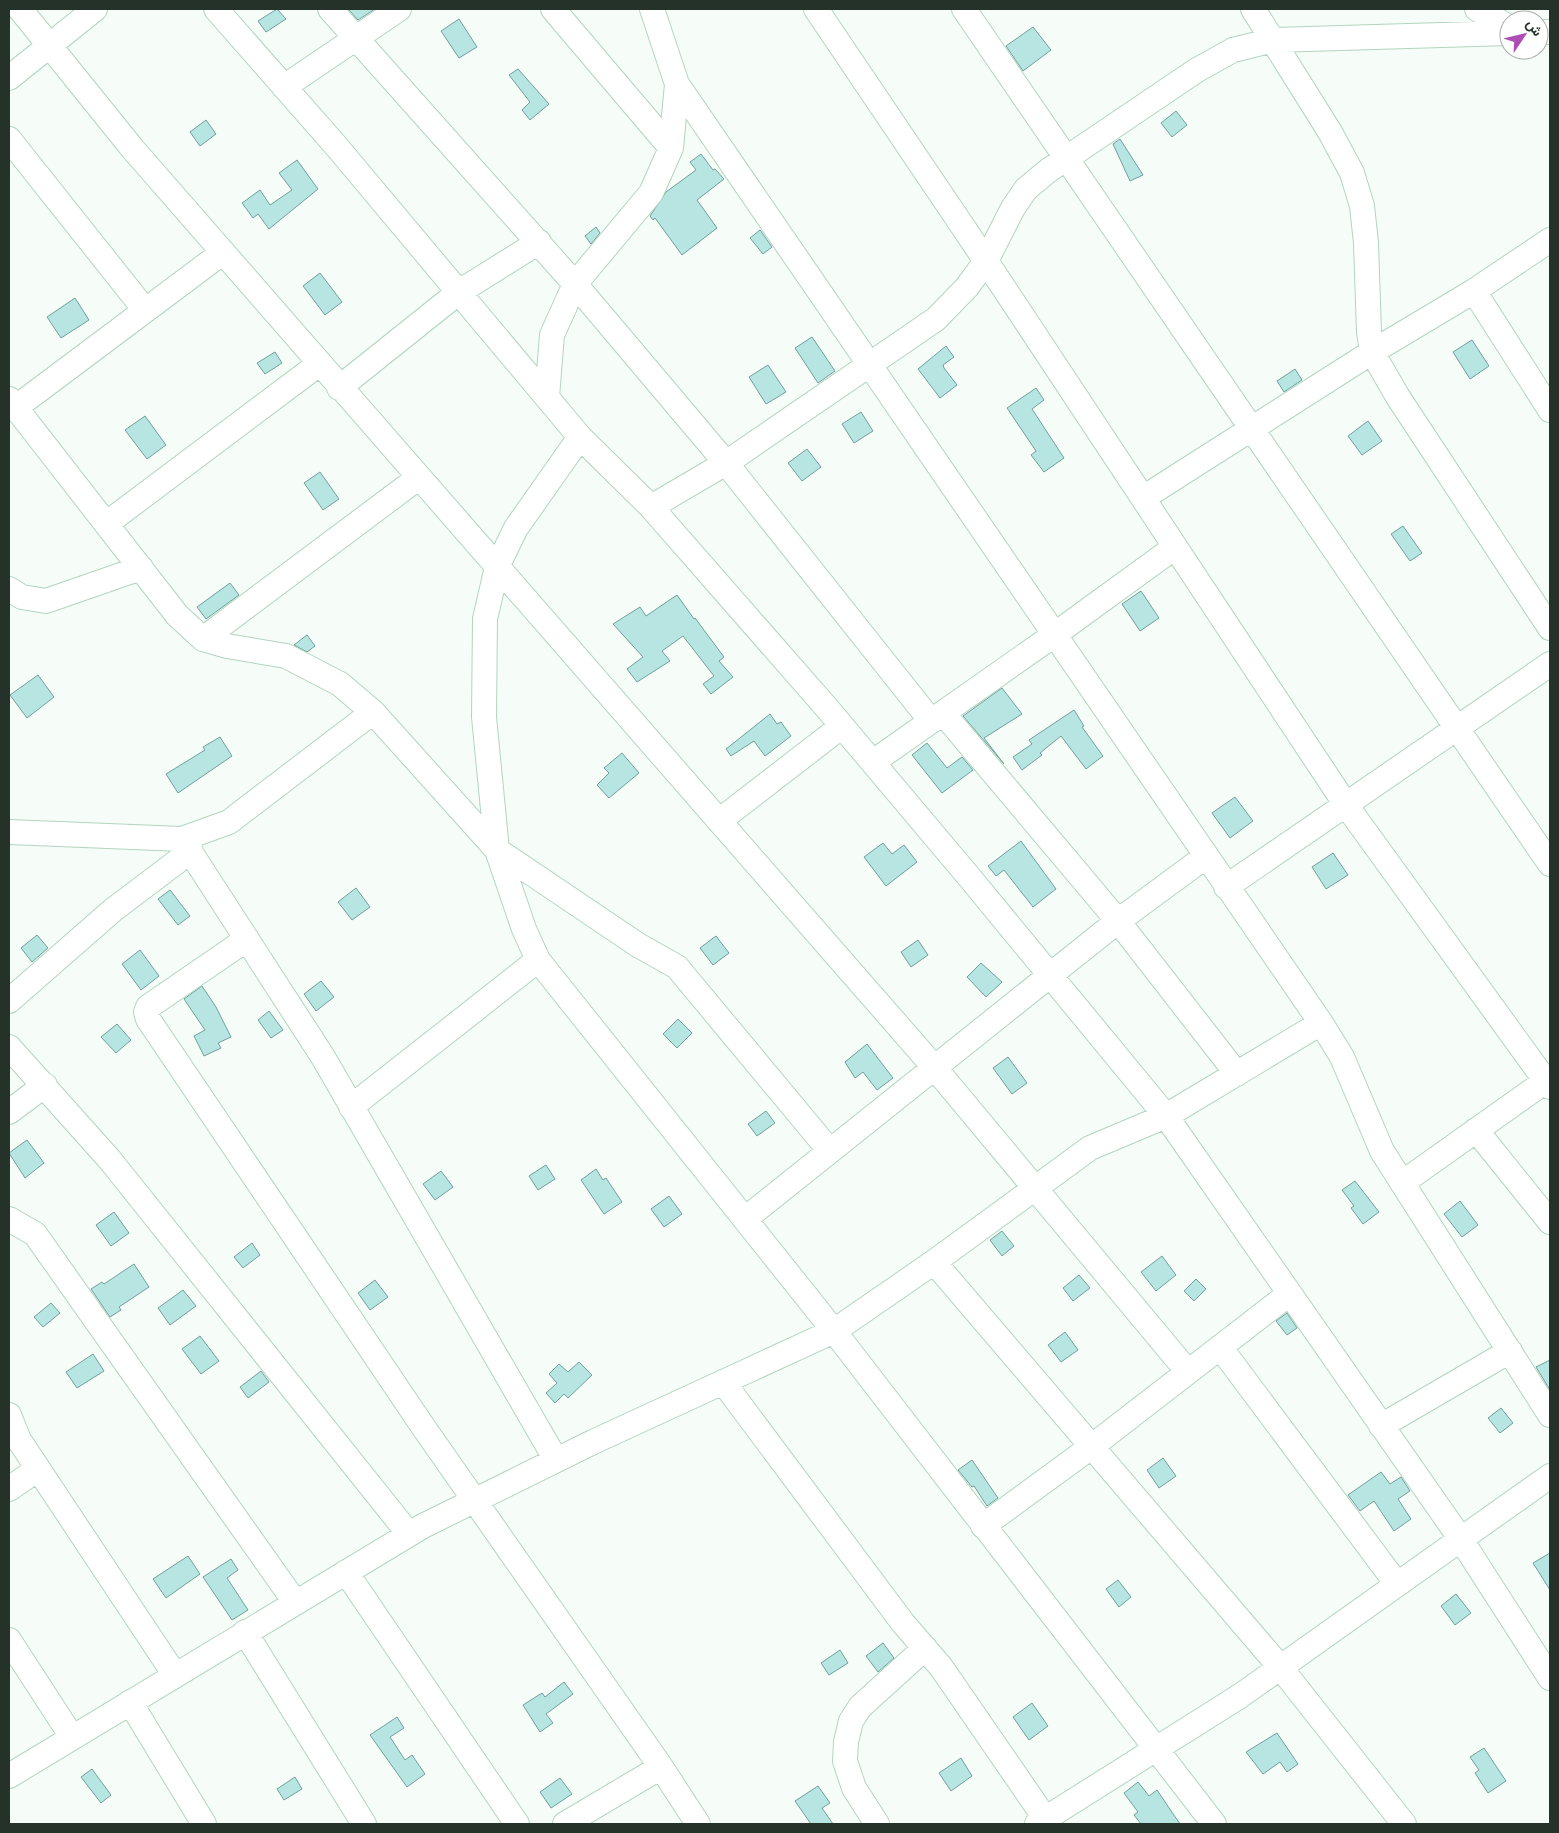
<svg xmlns="http://www.w3.org/2000/svg" width="1559" height="1833" viewBox="0 0 1559 1833" font-family="Lora,Vazirmatn,serif">
	<style>
		.building { fill: #b6e5e2; stroke: #729f9c }
		.lines { fill: none; stroke-linecap: round; stroke-linejoin: round }
		.minor-casing { stroke: #b1d5bf; stroke-width: 26 }
		.minor { stroke: #fff; stroke-width: 24 }
	</style>
	<rect width="100%" height="100%" fill="#f6fdf8"/>
	<path class="building" d="M277,9L286,19L266,32L258,21Z
		M348,9H375L358,20Z
		M459,19L477,47L459,58L441,31Z
		M1033,27L1051,50L1023,71L1006,46Z
		M518,69L549,104L530,120L522,110L530,102L509,75Z
		M1176,111L1187,125L1172,137L1161,123Z
		M206,120L216,134L200,146L190,132Z
		M1120,139L1143,175L1130,181L1113,144Z
		M701,154L713,170L715,169L724,179L697,200L717,228L682,255L655,218L653,220L650,216L666,192L696,170L690,162Z
		M297,160L318,189L269,229L258,214L253,218L242,203L260,190L270,205L292,190L279,173Z
		M596,227L600,233L591,244L585,236Z
		M760,230L772,247L763,254L750,238Z
		M320,273L342,302L325,315L303,286Z
		M75,298L89,320L61,338L47,317Z
		M812,337L835,371L818,383L795,348Z
		M1472,340L1489,366L1470,379L1453,352Z
		M946,346L954,357L943,365L944,368L957,385L940,398L918,369Z
		M275,352L282,363L265,374L257,363Z
		M768,365L786,392L766,404L749,377Z
		M1295,369L1302,380L1284,392L1277,381Z
		M1036,388L1044,400L1032,409L1064,458L1044,472L1031,455L1036,451L1007,408Z
		M861,412L873,431L854,443L842,424Z
		M145,416L166,445L147,459L125,430Z
		M1368,421L1382,441L1362,455L1348,436Z
		M807,449L821,467L802,481L788,463Z
		M320,472L339,499L323,510L304,483Z
		M1403,526L1422,553L1410,561L1391,534Z
		M230,583L239,595L206,619L197,607Z
		M1141,591L1159,618L1140,631L1122,604Z
		M677,595L694,619L695,618L724,657L719,661L733,677L711,694L703,684L714,676L683,636L662,651L670,661L637,682L627,669L643,657L613,624L640,607L646,616Z
		M307,635L315,646L307,652L294,645Z
		M38,675L54,697L27,718L10,695Z
		M1002,688L1022,714L984,738L1004,764L963,716Z
		M1074,710L1084,726L1082,727L1103,756L1086,769L1061,736L1040,753L1042,755L1022,770L1013,757L1032,744L1029,740Z
		M770,714L777,724L781,722L791,736L765,756L754,741L731,756L726,749Z
		M220,737L232,756L178,793L166,774L205,750L203,747Z
		M927,743L947,768L962,757L973,770L942,793L912,755Z
		M622,753L639,773L609,798L597,785L609,773L604,768Z
		M1235,797L1253,821L1230,838L1212,813Z
		M1021,841L1056,889L1033,907L1004,870L996,876L988,866Z
		M883,843L892,854L904,845L917,862L886,886L864,857Z
		M1333,853L1348,875L1326,889L1312,867Z
		M356,888L370,907L352,920L338,902Z
		M170,890L190,916L178,925L158,899Z
		M37,935L48,948L32,962L21,948Z
		M716,936L729,953L713,965L700,948Z
		M918,940L928,955L911,967L901,952Z
		M140,950L159,976L141,990L122,964Z
		M981,963L1002,982L986,997L967,977Z
		M321,981L334,997L316,1011L304,994Z
		M202,986L216,1007L231,1037L218,1043L221,1048L204,1056L194,1036L205,1030L184,999Z
		M269,1011L283,1030L271,1038L258,1020Z
		M678,1019L692,1033L677,1048L663,1034Z
		M117,1024L131,1040L116,1053L101,1037Z
		M867,1044L893,1078L877,1090L863,1072L855,1078L845,1062Z
		M1008,1057L1027,1083L1012,1094L993,1068Z
		M766,1111L775,1123L757,1136L748,1124Z
		M27,1140L44,1163L25,1178L9,1153Z
		M546,1165L555,1179L538,1190L529,1176Z
		M596,1169L603,1180L606,1178L622,1202L604,1214L581,1180Z
		M441,1171L453,1187L435,1200L423,1184Z
		M1355,1181L1379,1212L1363,1224L1351,1208L1354,1206L1342,1190Z
		M669,1196L682,1214L664,1227L651,1209Z
		M1460,1201L1478,1225L1462,1237L1444,1214Z
		M114,1212L129,1233L111,1246L96,1225Z
		M1002,1231L1014,1246L1002,1256L990,1240Z
		M252,1243L260,1255L243,1268L234,1257Z
		M1162,1256L1176,1275L1156,1291L1141,1272Z
		M134,1264L149,1287L119,1307L121,1310L110,1317L91,1289L102,1282L104,1284Z
		M1079,1275L1090,1288L1073,1301L1063,1288Z
		M1196,1279L1206,1289L1194,1301L1184,1291Z
		M375,1280L388,1297L370,1310L358,1293Z
		M183,1290L196,1306L170,1325L158,1308Z
		M51,1303L60,1313L43,1327L34,1317Z
		M1287,1313L1297,1328L1287,1335L1276,1321Z
		M1065,1332L1078,1350L1061,1362L1048,1345Z
		M200,1336L219,1361L201,1374L182,1349Z
		M93,1354L104,1371L77,1388L66,1372Z
		M1550,1360V1390L1536,1367Z
		M579,1362L592,1375L568,1398L564,1394L555,1403L546,1393L557,1383L549,1374L559,1364L568,1372Z
		M261,1371L269,1382L248,1398L240,1387Z
		M1501,1408L1513,1423L1500,1433L1488,1418Z
		M1163,1458L1176,1476L1159,1488L1147,1470Z
		M972,1460L998,1498L987,1506L974,1486L972,1487L958,1470Z
		M1381,1472L1390,1484L1401,1477L1410,1491L1398,1499L1411,1519L1394,1531L1374,1501L1360,1511L1348,1495Z
		M1550,1553V1590L1533,1563Z
		M188,1556L200,1574L166,1598L153,1579Z
		M231,1559L238,1570L227,1578L248,1610L232,1620L203,1577Z
		M1118,1580L1131,1597L1119,1607L1106,1589Z
		M1456,1594L1471,1613L1455,1625L1441,1606Z
		M883,1643L894,1658L878,1672L866,1656Z
		M840,1650L848,1663L829,1675L821,1663Z
		M564,1682L573,1694L546,1714L553,1723L540,1732L523,1705L542,1693L545,1697Z
		M1032,1703L1048,1726L1029,1740L1013,1717Z
		M397,1717L404,1728L390,1737L405,1760L412,1755L425,1774L407,1787L370,1735Z
		M1277,1733L1298,1764L1287,1772L1280,1762L1263,1774L1246,1752Z
		M1484,1748L1506,1781L1488,1793L1475,1773L1479,1770L1470,1757Z
		M961,1758L972,1776L951,1791L939,1773Z
		M92,1769L111,1795L101,1803L81,1777Z
		M295,1777L302,1789L284,1800L277,1789Z
		M560,1778L572,1794L551,1808L540,1792Z
		M1138,1782L1149,1796L1157,1790L1180,1824H1141L1134,1815L1138,1812L1124,1793Z
		M818,1786L830,1803L822,1808L833,1824H811L795,1801Z"/>
	<g class="lines">
		<g class="minor-casing">
			<path id="minor" d="M20,9L132,148L934,1067L1188,1372
				M216,9L337,147L580,437L651,507L726,463L936,319L967,287L986,261L1013,208L1026,189L1049,170L1197,70L1233,50L1274,40L1509,33
				M330,9L575,284L726,463L931,721
				M553,9L671,148
				M652,9L677,84L1321,1023L1342,1057L1382,1151L1550,1415
				M816,9L986,261L1346,805L1550,1087
				M964,9L1550,864
				M1253,9L1330,132L1352,173L1362,206L1366,243L1369,332L1372,352L1398,397L1550,628
				M1477,9L1509,27
				M1539,32H1550
				M9,78L95,9
				M284,87L399,9
				M9,139L145,310
				M1474,291L1550,410
				M339,388L459,292L539,242
				M547,397L552,335L575,284L651,193L671,148L677,84
				M9,399L177,615L203,639L227,646L286,656L340,684L373,712L497,850L638,945L677,967L830,1151
				M15,408L222,253
				M580,437L516,528L497,567L485,619L484,717L497,850L524,929L538,960L834,1331L1214,1824
				M1143,498L1372,352L1474,291L1550,240
				M651,507L826,707L970,878L1166,1116L1460,1538L1550,1678
				M106,524L319,364
				M9,589L22,597L46,601L141,568
				M203,639L418,478
				M943,713L1118,921L1237,1074
				M873,762L1054,635L1175,547
				M719,821L842,726
				M9,832L182,839L229,822L373,712
				M182,839L323,1057L556,1460
				M1226,887L1550,664
				M247,939L148,1007L146,1012L148,1019L424,1428L661,1767L698,1824
				M9,1001L113,910L191,851
				M9,1047L110,1160L409,1534
				M351,1107L538,960
				M9,1112L45,1085
				M1476,1130L1550,1222
				M1402,1183L1550,1078
				M9,1219L35,1234L295,1602
				M745,1219L1118,921L1205,857
				M934,1262L1280,1667L1404,1824
				M1220,1347L1397,1584
				M723,1382L903,1623L941,1667L1049,1824
				M9,1415L19,1440L175,1675
				M1381,1426L1510,1351
				M9,1489L38,1469
				M983,1526L1091,1447L1289,1294
				M346,1572L517,1824
				M245,1632L364,1824
				M9,1640L72,1737
				M130,1702L204,1824
				M9,1776L423,1526L593,1442L834,1331L934,1262L1090,1148L1166,1116L1321,1023
				M565,1824L661,1767
				M877,1824L854,1788L845,1761L846,1742L851,1721L860,1707L925,1648
				M1037,1824L1240,1696L1550,1476"/>
		</g>
		<use href="#minor" class="minor"/>
	</g>
	<rect width="1559" height="1833" fill="none" stroke="#243229" stroke-width="20"/>
	<g transform="translate(1524 35) rotate(55)"><circle r="24" fill="#ffffff" stroke="#a7ada9"/>
	<path d="M0-4L9 19L0 12L-9 19Z" fill="#ae4db5"/>
	<text y="-8" font-size="14" font-weight="bold" text-anchor="middle" fill="#243229">ش</text>
	</g>
</svg>
